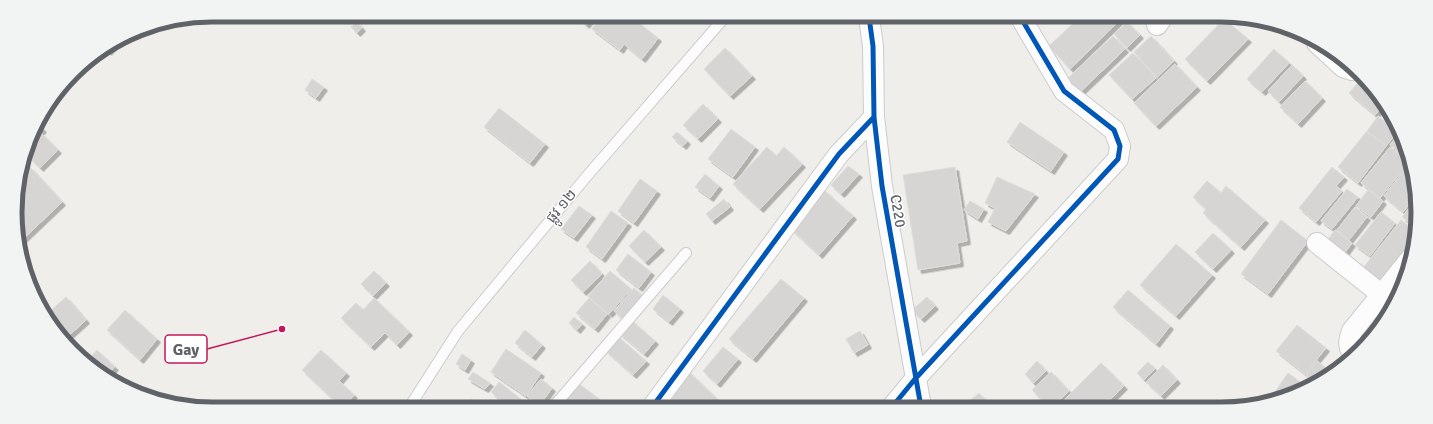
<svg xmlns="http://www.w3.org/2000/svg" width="1433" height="424" viewBox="0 0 1433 424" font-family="Signika,'Noto Sans Khmer',sans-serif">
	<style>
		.building { fill: #d6d5d3; stroke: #deddd9; filter: url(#shadow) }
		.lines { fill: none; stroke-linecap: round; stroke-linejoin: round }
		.lane-casing { stroke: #cbcccc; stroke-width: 12 }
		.street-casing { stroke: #cbcccc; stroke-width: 22 }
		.lane { stroke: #fdfcfc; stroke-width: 10 }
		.street { stroke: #fdfcfc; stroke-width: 20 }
		.cycleway-casing { stroke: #fff; stroke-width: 8 }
		.cycleway { stroke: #0057b8; stroke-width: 5 }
		.labels { text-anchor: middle; stroke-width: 3; stroke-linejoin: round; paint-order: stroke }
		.street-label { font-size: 15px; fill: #5f6368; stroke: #fff }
		.rim { fill: none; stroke: #5f6368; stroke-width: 5 }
		.leader { fill: none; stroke: #c2185b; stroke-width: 1.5 }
		.callout-dot { fill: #c2185b; stroke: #fff; stroke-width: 1.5 }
		.callout { fill: #fff; stroke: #c2185b; stroke-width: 1.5 }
		.callout-label { font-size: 16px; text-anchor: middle; font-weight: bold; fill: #5f6368 }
	</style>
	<defs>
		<filter id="shadow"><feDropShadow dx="3.5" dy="3.5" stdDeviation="0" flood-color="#0004"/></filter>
	</defs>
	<rect width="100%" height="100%" fill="#efeeea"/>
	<path class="building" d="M576,16H593L586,25Z
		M601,16H630L658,38L642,59L624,44L620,50L592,29Z
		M1079,18L1121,19L1070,69L1049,46Z
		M1224,19L1248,39L1207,81L1185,59Z
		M357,22L362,28L357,33L351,27Z
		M1127,22L1140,35L1127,48L1114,34Z
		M1113,36L1125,49L1078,94L1065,81Z
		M1151,36L1174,61L1157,77L1134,52Z
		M116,43L108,52L105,49Z
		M725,48L752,76L730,96L704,69Z
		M1274,49L1289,63L1262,92L1247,79Z
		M1133,53L1156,78L1132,99L1109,75Z
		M1175,64L1197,87L1156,126L1134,103Z
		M1292,65L1303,76L1279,102L1268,91Z
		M312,79L324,87L316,98L305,90Z
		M1361,79L1385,103L1375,115L1349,93Z
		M1305,81L1322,98L1298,124L1280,107Z
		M703,104L718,119L698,139L683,125Z
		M499,108L545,144L530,163L484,127Z
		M1378,116L1397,132L1386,146L1367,131Z
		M1020,122L1064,152L1051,171L1007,142Z
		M37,123L43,129L31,141L35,125Z
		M731,129L755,147L733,177L708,159Z
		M1367,131L1386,146L1358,183L1338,167Z
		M677,132L687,141L683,146L672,137Z
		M41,133L58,150L40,168L27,155L31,143Z
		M1398,135L1408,159L1390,145Z
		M767,147L776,156L784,147L802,164L760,209L733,184Z
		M1390,147L1409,162L1380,198L1361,183Z
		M1410,163L1414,173V198L1403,212L1384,196Z
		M848,166L859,174L841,194L831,185Z
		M30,167L62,202L20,242L15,199L22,175Z
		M955,167L967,241L957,243L960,263L918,270L903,175Z
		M1332,167L1344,177L1336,186L1342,191L1316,222L1299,208Z
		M705,174L719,186L710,198L695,187Z
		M997,177L1035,194L1006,231L988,222L995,208L985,203Z
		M640,179L657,191L634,223L618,211Z
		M1207,181L1221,193L1226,186L1265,220L1241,247L1203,213L1206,209L1193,197Z
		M1347,189L1358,197L1332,229L1321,221Z
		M824,190L853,216L819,255L790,228Z
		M1368,190L1383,201L1371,217L1356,206Z
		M724,199L730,207L712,221L706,214Z
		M970,201L984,209L978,219L964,210Z
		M1414,202V226L1402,217Z
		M579,206L592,215L574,238L561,229Z
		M1355,207L1367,217L1349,240L1337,230Z
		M611,211L628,223L602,259L586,247Z
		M1381,212L1395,223L1370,256L1355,245Z
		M1281,220L1308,241L1268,294L1241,274Z
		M1401,220L1414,230V244L1383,284L1363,268Z
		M644,230L661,247L645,262L629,246Z
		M1335,230L1352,243L1343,255L1326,242Z
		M1213,233L1231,250L1213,269L1195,252Z
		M1176,244L1212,275L1176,316L1140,285Z
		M628,254L651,272L639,288L616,270Z
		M590,261L602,274L583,292L571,280Z
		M374,271L386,283L373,296L361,284Z
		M610,271L631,289L609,314L588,296Z
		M781,279L804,298L753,359L729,339Z
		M634,288L645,298L626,322L614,311Z
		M1128,290L1170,326L1156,344L1113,307Z
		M663,295L680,309L669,322L653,309Z
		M1397,296L1392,310L1387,316L1383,313Z
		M66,297L86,320L64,340L56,332L47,314Z
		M927,297L935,306L921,319L912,310Z
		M374,298L409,332L397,345L385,333L371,347L341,318L356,303L363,310Z
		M589,298L607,314L595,329L576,313Z
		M125,310L157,339L140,360L107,330Z
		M574,317L582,324L577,330L569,323Z
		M1384,318L1385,319L1374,332L1373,331Z
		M630,319L655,341L644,354L618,332Z
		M1297,325L1326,348L1305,374L1276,351Z
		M525,330L542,345L532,357L515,343Z
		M860,331L868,345L854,353L846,339Z
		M616,335L646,361L633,375L604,349Z
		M723,347L738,359L717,384L703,371Z
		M506,349L541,373L526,396L491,372Z
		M97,350L115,367L105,377L87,361Z
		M321,350L346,373L339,381L354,395L344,406H340L302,370Z
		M462,354L471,360L465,370L456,364Z
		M1037,361L1046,371L1033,383L1025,374Z
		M1317,361L1331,372L1315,382L1306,375Z
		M1148,362L1155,369L1144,380L1137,373Z
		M1101,363L1124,386L1103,407H1057Z
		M1163,365L1177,380L1161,396L1146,382Z
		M687,370L717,399L711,406H678L669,397Z
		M473,372L490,383L485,389L468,379Z
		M1051,372L1069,391L1053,407H1048L1032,390Z
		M1288,373L1303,384L1296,394L1277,399L1272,396Z
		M541,379L552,388L539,406L527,396Z
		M499,382L522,400L518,406H508L491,392Z
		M578,383L602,401L599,406H568L563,403Z
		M979,393L991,407H962Z
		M471,399L476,403L474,406H465Z"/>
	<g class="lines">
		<g class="lane-casing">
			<path id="lane" d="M410,406L458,331L587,176L725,17
				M554,406L686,253"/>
		</g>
		<g class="street-casing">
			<path id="street" d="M869,17L873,46L874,117L882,186L921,407
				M1157,25L1162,18
				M1317,43L1343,67L1352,70
				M1317,243L1382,295
				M1354,356C1348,347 1348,342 1352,331L1412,257
				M653,406L839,154L874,117
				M892,407L915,379L1118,159L1120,146L1114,130L1064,91L1021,18"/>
		</g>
		<use href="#lane" class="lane"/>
		<use href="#street" class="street"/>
		<g class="cycleway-casing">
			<path id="cycleway" d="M869,17L873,46L874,117L882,186L921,407
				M653,406L839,154L874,117
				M892,407L915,379L1118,159L1120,146L1114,130L1064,91L1021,18"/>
		</g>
		<use href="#cycleway" class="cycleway"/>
	</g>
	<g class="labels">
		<g class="street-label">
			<text transform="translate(561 206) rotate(-50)" y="5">ផ្លូវ ១២</text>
			<text transform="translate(898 211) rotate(80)" y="5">C220</text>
		</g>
	</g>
	<path d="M0 0H1433V424H0ZM212 22H1221A190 190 0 0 1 1411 212V212A190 190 0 0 1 1221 402H212A190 190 0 0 1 22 212V212A190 190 0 0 1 212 22Z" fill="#f2f3f3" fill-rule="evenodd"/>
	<path class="rim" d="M212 22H1221A190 190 0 0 1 1411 212V212A190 190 0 0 1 1221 402H212A190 190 0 0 1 22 212V212A190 190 0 0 1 212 22Z"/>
	<path class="leader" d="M282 329L207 349"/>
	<circle class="callout-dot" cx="282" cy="329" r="4"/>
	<rect class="callout" x="165" y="335" width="42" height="28" rx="4"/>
	<g class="callout-label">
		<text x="186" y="355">Gay</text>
	</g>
</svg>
